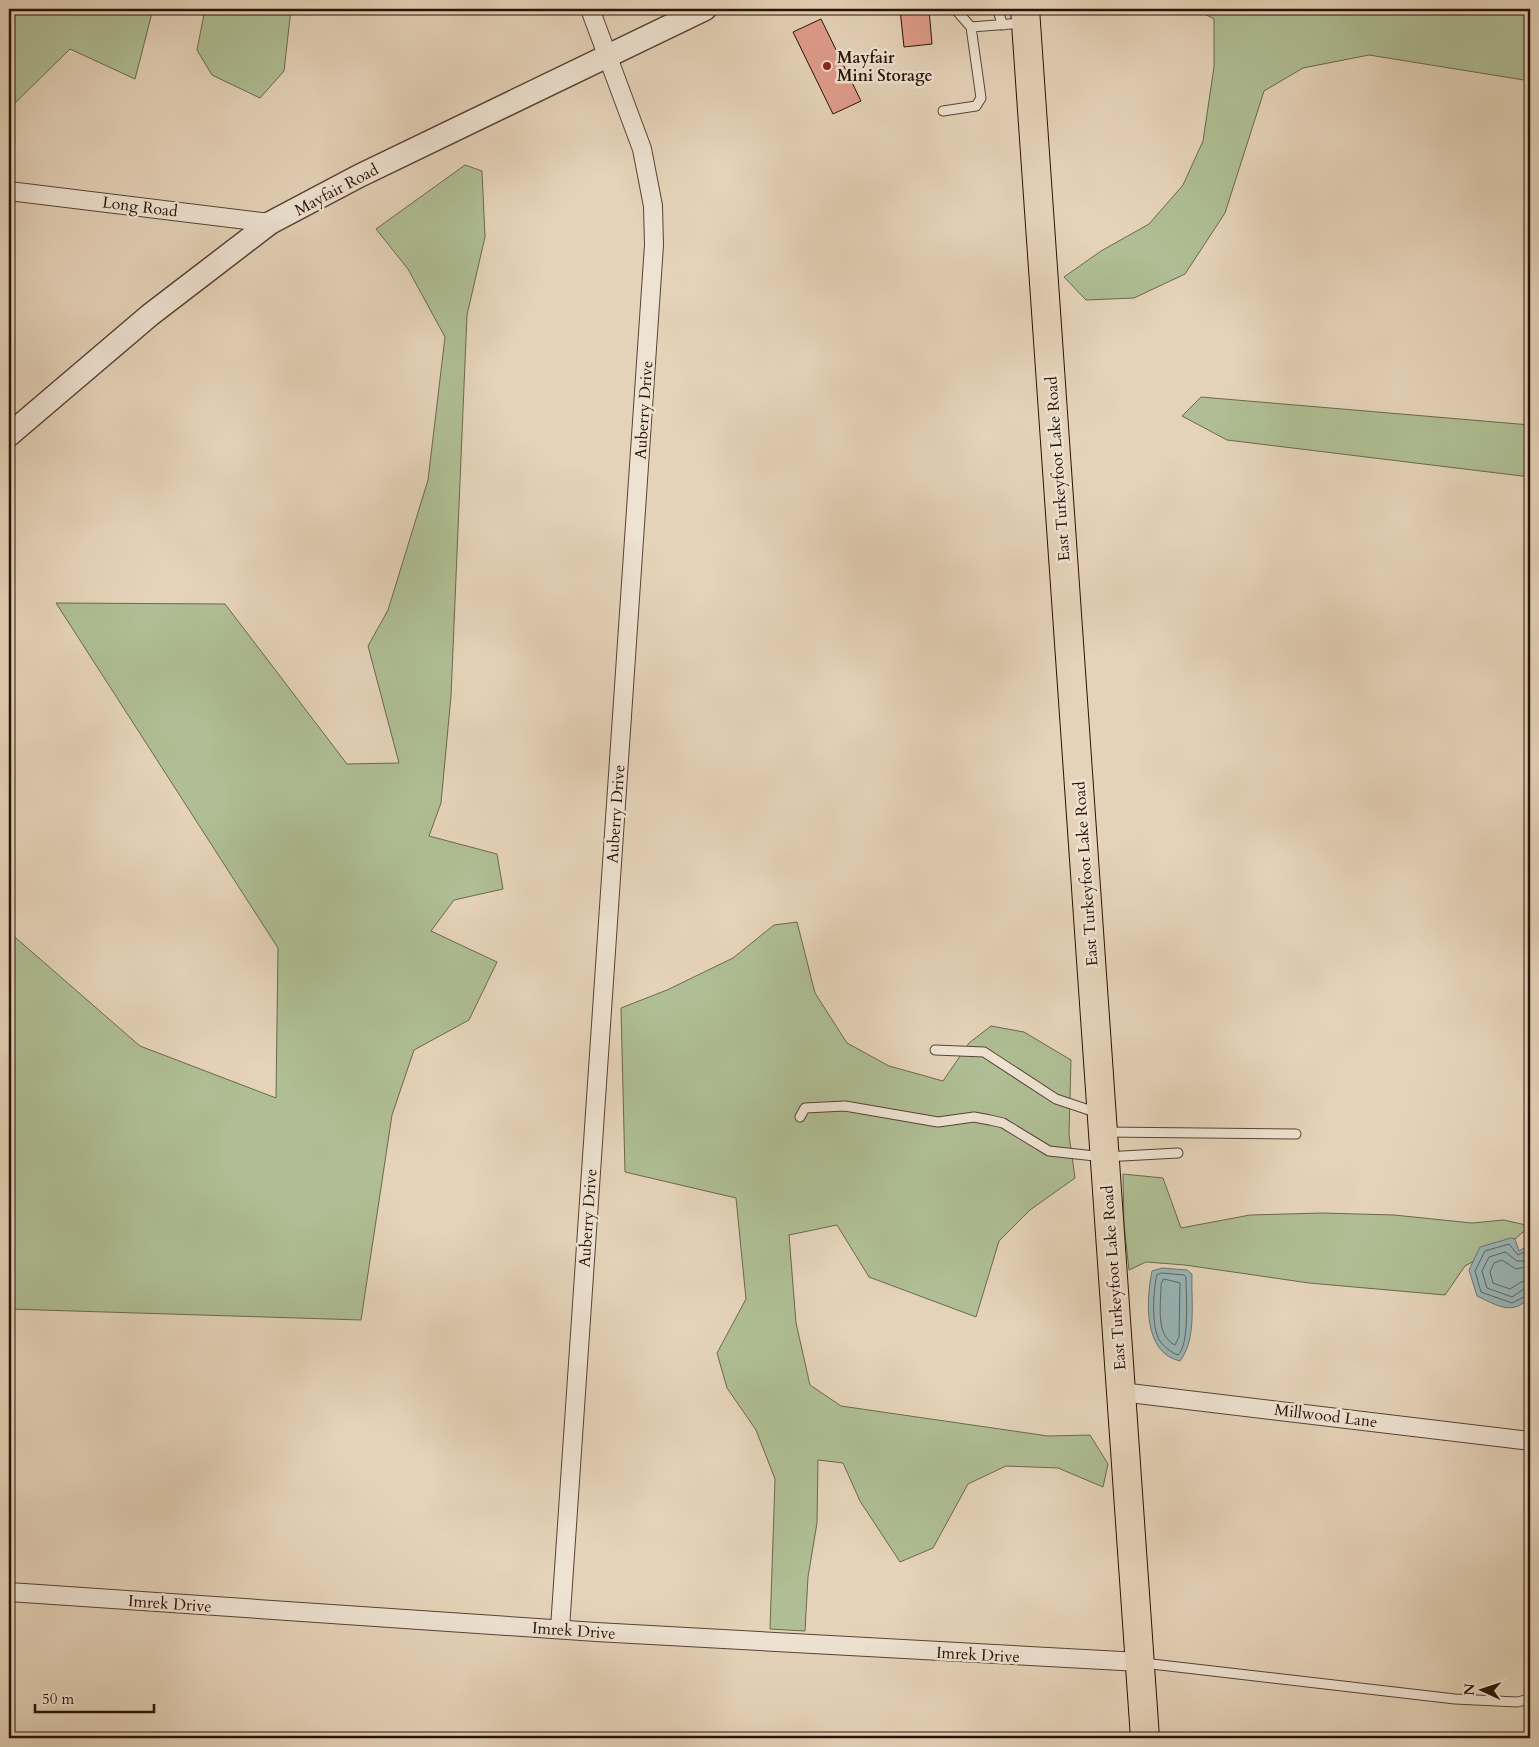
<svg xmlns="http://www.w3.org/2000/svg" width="1539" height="1747" viewBox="0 0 1539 1747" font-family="Cardo,serif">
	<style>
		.green { fill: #afbe94; stroke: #6c684c }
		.water { fill: #98b6b8; stroke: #6c7470 }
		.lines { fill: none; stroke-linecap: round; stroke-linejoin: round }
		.shore { stroke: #61645e; stroke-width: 1 }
		.building { fill: #df9c8b; stroke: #2a1205 }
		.service-casing { stroke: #594232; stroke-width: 11 }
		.minor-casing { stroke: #594232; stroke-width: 20 }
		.tertiary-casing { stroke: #594232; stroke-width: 25 }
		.primary-casing { stroke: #2a1205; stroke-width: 30 }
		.service { stroke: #eee2d2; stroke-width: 9 }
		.minor { stroke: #eee2d2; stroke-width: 18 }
		.tertiary { stroke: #eee2d2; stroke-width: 22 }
		.primary { stroke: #e5d3b9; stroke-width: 28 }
		.poi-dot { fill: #8f2418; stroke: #eee2d2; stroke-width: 2 }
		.labels { text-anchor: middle; stroke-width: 5; stroke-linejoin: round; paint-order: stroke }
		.poi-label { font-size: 16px; font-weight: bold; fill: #2a1205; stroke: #eee2d2; text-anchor: start }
		.street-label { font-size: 16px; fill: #2a1205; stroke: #eee2d2 }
	</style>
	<rect width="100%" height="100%" fill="#e5d3b9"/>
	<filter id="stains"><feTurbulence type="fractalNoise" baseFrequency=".004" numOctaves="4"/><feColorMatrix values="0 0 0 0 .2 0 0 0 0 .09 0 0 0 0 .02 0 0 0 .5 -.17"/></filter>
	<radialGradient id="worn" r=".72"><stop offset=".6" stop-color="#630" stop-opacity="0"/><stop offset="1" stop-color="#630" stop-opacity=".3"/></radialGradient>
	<path class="green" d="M9,9H153L135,79L70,49L9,109Z
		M205,9H291L284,71L260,98L212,75L197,50Z
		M1195,9H1530V81L1369,55L1303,68L1264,91L1225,213L1185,274L1134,298L1086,300L1064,277L1101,251L1149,224L1183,185L1203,141L1214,67V19Z
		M465,165L482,171L485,237L467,315L451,696L441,803L429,836L497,854L503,889L454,900L431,931L497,962L469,1020L414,1050L392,1115L361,1320L9,1309V932L140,1046L276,1098L278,948L56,603L225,604L347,764L399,763L368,646L388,610L428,480L445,337L408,269L376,229Z
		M1201,397L1530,425V477L1227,440L1182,416Z
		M797,922L815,993L847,1043L889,1066L943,1081L969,1043L991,1026L1024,1032L1071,1060L1069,1135L1075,1178L1030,1210L999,1241L976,1317L869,1277L837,1225L789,1235L796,1323L810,1385L841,1406L1048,1436L1090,1435L1108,1464L1103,1487L1058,1468L1006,1466L968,1484L933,1548L900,1562L860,1501L843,1463L818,1460L817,1523L808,1577L805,1631L770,1629L775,1479L756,1430L727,1388L717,1353L746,1299L736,1198L625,1172L621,1008L667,990L733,958L774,925Z
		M1123,1174L1163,1178L1181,1228L1250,1215L1322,1213L1394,1215L1472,1223L1504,1220L1530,1226L1515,1239L1465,1266L1445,1295L1309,1283L1185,1265L1146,1262L1129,1270L1124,1225Z"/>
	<path class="water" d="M1511,1238L1515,1239L1519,1251L1530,1244V1297C1513,1316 1498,1306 1477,1296L1469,1270L1480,1247Z
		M1162,1268L1187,1270L1192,1274C1191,1301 1197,1339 1180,1361C1143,1353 1146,1300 1152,1271Z"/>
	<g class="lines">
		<path class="shore" d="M1530,1249L1518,1255L1509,1244L1485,1251L1475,1271L1481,1292L1512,1303L1530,1294
			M1530,1256L1523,1261H1517L1505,1252L1489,1257L1482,1271L1487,1288L1512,1297L1524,1289L1530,1287
			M1530,1266L1516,1269L1502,1260L1494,1263L1490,1272L1493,1283L1510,1289L1521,1282L1530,1280
			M1162,1273L1184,1275L1186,1277C1186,1294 1190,1344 1178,1355C1172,1353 1163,1346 1160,1341C1151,1329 1153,1289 1157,1275Z
			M1164,1279L1180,1283L1179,1337L1175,1345C1155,1335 1161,1305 1161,1285Z"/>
	</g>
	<path class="building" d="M900,9H929L932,44L904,47Z
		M821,19L861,101L833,114L793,32Z"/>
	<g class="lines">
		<g class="service-casing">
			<path id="service" d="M997,9L1003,25
				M971,27L1023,23
				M943,111L976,106L981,98L971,27L955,9
				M935,1050L984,1052L1056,1099L1098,1113
				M800,1117L805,1108L845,1106L938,1122L974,1117L990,1120L1003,1123L1049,1151L1104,1157L1178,1153
				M1105,1132L1296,1134
				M1143,1663L1455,1699L1517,1702L1530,1699"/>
		</g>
		<g class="minor-casing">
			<path id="minor" d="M9,191L270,223
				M1121,1392L1530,1441
				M9,1592L596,1632L1140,1662
				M560,1628L654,245L653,206L642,149L590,9"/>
		</g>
		<g class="tertiary-casing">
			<path id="tertiary" d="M9,435L150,315L270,223L359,176L705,9"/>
		</g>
		<g class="primary-casing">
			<path id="primary" d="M1025,9L1145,1738"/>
		</g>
		<use href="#service" class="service"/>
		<use href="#minor" class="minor"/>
		<use href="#tertiary" class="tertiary"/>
		<use href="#primary" class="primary"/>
	</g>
	<circle class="poi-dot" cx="827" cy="66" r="5"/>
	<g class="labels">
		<g class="poi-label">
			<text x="837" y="63">Mayfair<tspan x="837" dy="18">Mini Storage</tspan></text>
		</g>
		<g class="street-label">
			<text transform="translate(336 189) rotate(-28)" y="6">Mayfair Road</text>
			<text transform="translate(140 206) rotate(7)" y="6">Long Road</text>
			<text transform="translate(643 410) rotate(-86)" y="6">Auberry Drive</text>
			<text transform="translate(1057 469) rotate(-94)" y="6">East Turkeyfoot Lake Road</text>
			<text transform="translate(615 814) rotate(-86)" y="6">Auberry Drive</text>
			<text transform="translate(1085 874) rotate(-94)" y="6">East Turkeyfoot Lake Road</text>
			<text transform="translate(587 1218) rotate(-86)" y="6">Auberry Drive</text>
			<text transform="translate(1113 1278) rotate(-94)" y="6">East Turkeyfoot Lake Road</text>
			<text transform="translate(1326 1415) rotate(7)" y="6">Millwood Lane</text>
			<text transform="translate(170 1603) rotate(4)" y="6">Imrek Drive</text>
			<text transform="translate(574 1630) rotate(4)" y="6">Imrek Drive</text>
			<text transform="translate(978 1654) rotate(3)" y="6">Imrek Drive</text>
		</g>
	</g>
	<rect width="1539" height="1747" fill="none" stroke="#e5d3b9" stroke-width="30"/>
	<rect x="10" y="10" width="1519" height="1727" fill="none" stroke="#2a1205" stroke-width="2.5"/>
	<rect x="15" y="15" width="1509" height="1717" fill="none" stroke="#2a1205"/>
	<g transform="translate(1482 1690) rotate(273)" stroke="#eee2d2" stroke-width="4" paint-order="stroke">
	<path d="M0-4L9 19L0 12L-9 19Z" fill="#2a1205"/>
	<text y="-8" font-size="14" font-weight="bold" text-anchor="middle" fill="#2a1205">N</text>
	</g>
	<path d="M35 1704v8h119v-8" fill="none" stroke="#2a1205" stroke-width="2.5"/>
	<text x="42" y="1704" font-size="15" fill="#2a1205" stroke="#eee2d2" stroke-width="4" paint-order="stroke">50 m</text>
	<rect width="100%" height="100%" filter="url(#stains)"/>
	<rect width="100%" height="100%" fill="url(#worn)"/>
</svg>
